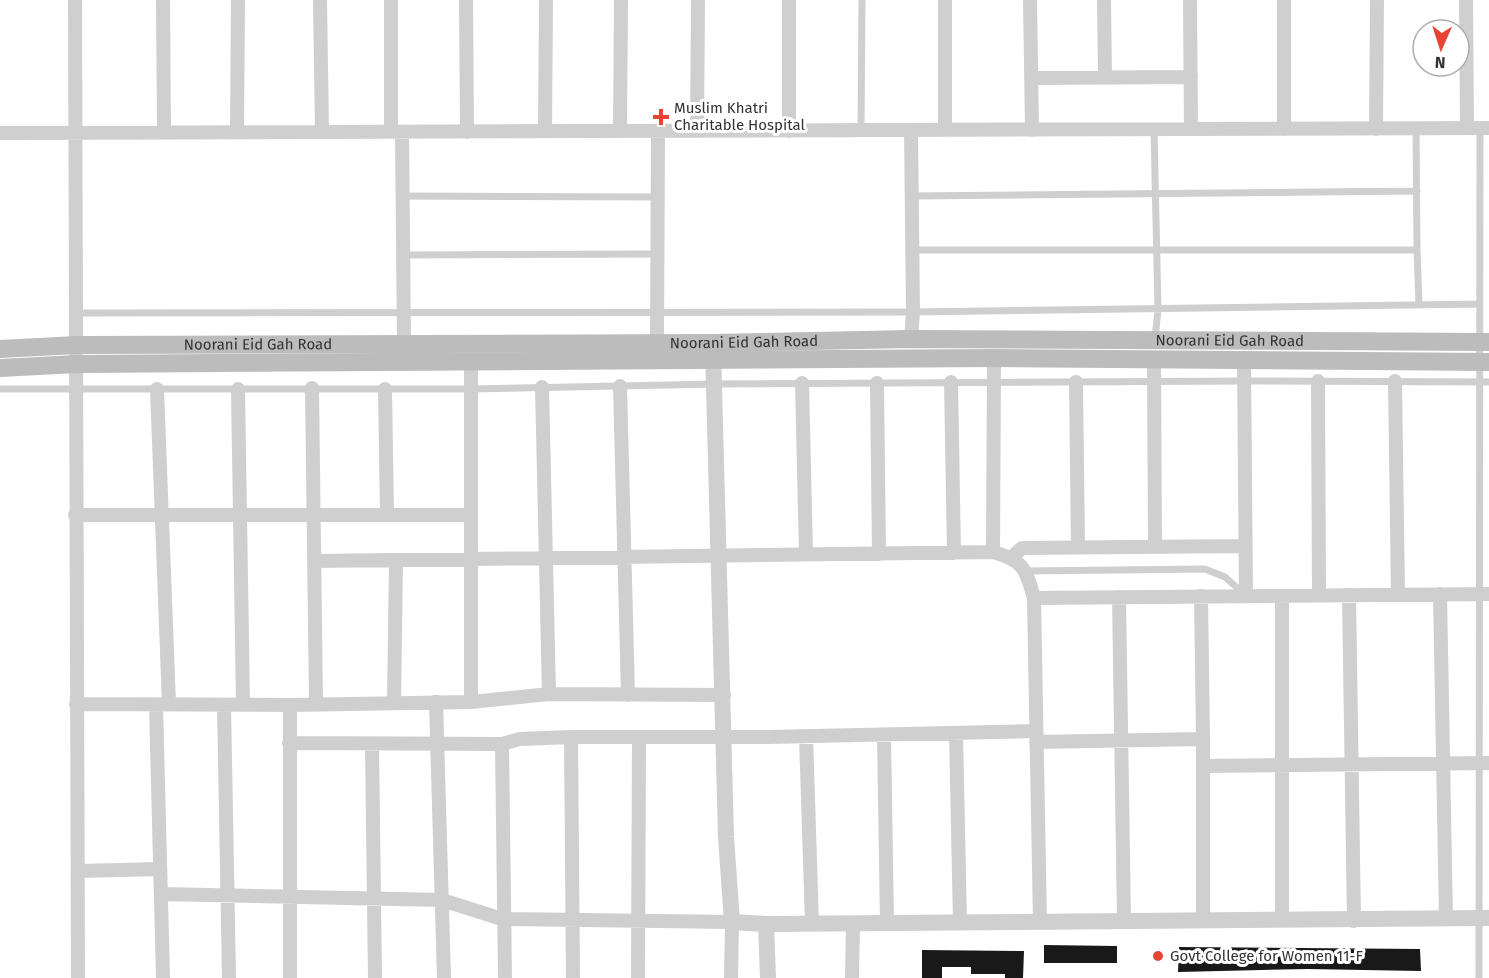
<svg xmlns="http://www.w3.org/2000/svg" width="1489" height="978" viewBox="0 0 1489 978" font-family="'Fira Sans',sans-serif">
	<style>
		.building { fill: #191919 }
		.lines { fill: none; stroke-linecap: round; stroke-linejoin: round }
		.service { stroke: #cfcfcf; stroke-width: 7 }
		.minor { stroke: #cfcfcf; stroke-width: 14 }
		.tertiary { stroke: #cfcfcf; stroke-width: 16 }
		.secondary { stroke: #bcbcbc; stroke-width: 18 }
		.poi-dot { fill: #e74436; stroke: #fff; stroke-width: 2 }
		.labels { text-anchor: middle; stroke-width: 6; stroke-linejoin: round; paint-order: stroke }
		.poi-label { font-size: 15px; fill: #323232; stroke: #fff; text-anchor: start }
		.street-label { font-size: 15px; fill: #323232; stroke: #fff }
	</style>
	<rect width="100%" height="100%" fill="#fff"/>
	<path class="building" d="M1044,945L1117,946V963H1044Z
		M1179,947L1420,949L1421,971L1307,969L1178,972Z
		M922,950L1024,951L1023,978H1005V974H971V967H942V978H922Z"/>
	<g class="lines">
		<path class="service" d="M1154,129L1158,310L1155,338
			M861,130L862,0
			M403,196L658,197
			M912,196L1417,191
			M912,250H1417L1416,129
			M1417,250L1419,305
			M404,255L657,254
			M77,313L913,312L1480,304
			M0,389H470L716,384L1244,381L1489,382
			M1027,571L1205,569L1225,577L1244,594
			M1479,978L1480,128"/>
		<path class="minor" d="M75,0L78,978
			M163,0L164,133
			M320,0L322,132
			M391,0V132
			M466,0L467,132
			M945,0V130
			M1030,0L1032,130
			M1104,0L1105,77
			M1190,0L1191,129
			M1284,0V129
			M1466,0L1467,128
			M1031,78L1191,77
			M1376,129L1377,0
			M911,130L913,312L911,339
			M545,131L546,0
			M620,131L621,0
			M697,131L698,0
			M789,131V0
			M237,132L238,0
			M402,132L404,343
			M0,133L1489,128
			M657,341L658,131
			M994,358L993,552C1023,560 1026,569 1034,598L1040,922
			M1154,361L1155,547
			M1244,362L1246,596
			M1318,381L1319,595
			M1395,381L1398,595
			M951,382L954,553
			M1076,382L1078,547
			M802,383L806,554
			M877,383L879,554
			M620,386L628,695
			M542,387L549,694
			M312,388L316,703
			M157,389L169,704
			M238,389L243,705
			M385,389L387,515
			M75,515H469
			M1012,557L1022,548L1245,546
			M315,561L993,552
			M1440,594L1446,919
			M1349,595L1354,921
			M1201,596L1203,739
			M1282,596V920
			M1119,597L1124,921
			M1034,598L1489,594
			M436,702L444,978
			M471,702V362
			M394,703L396,560
			M76,704L290,705L471,702L549,694L724,695
			M156,705L163,978
			M224,705L229,978
			M290,705V978
			M956,733L960,923
			M884,735L887,923
			M806,736L812,924
			M571,737L573,978
			M1036,742L1203,739V920
			M289,743L502,744L520,739L571,737H768L1036,731
			M372,744L375,978
			M502,744L505,978
			M1203,766L1489,763
			M78,871L160,869
			M161,894L442,900L502,919L732,922L731,978
			M638,978L639,737
			M852,978L853,924"/>
		<path class="tertiary" d="M713,349L726,837L732,922L766,924L1489,918
			M766,924L768,978"/>
		<g class="secondary">
			<path id="s1" d="M0,349L77,345L712,343L911,339L1489,342"/>
			<path d="M0,368L77,364L994,358L1489,362"/>
		</g>
	</g>
	<g class="poi-dot">
		<path d="M658 108h6v6h6v6h-6v6h-6v-6h-6v-6h6z"/>
		<circle cx="1158" cy="956" r="6"/>
	</g>
	<g class="labels">
		<g class="poi-label">
			<text x="674" y="113">Muslim Khatri<tspan x="674" dy="17">Charitable Hospital</tspan></text>
			<text x="1170" y="961">Govt College for Women 11-F</text>
		</g>
		<g class="street-label">
			<text dy="5" stroke="none"><textPath href="#s1" startOffset="744">Noorani Eid Gah Road</textPath></text>
			<text dy="5" stroke="none"><textPath href="#s1" startOffset="1230">Noorani Eid Gah Road</textPath></text>
			<text dy="5" stroke="none"><textPath href="#s1" startOffset="258">Noorani Eid Gah Road</textPath></text>
		</g>
	</g>
	<g transform="translate(1441 48) rotate(183)"><circle r="28" fill="#ffffff" stroke="#adadad" stroke-width="1.5"/>
	<path d="M0-4.5L10 22L0 15L-10 22Z" fill="#e74436"/>
	<text y="-9" font-size="16" font-weight="bold" text-anchor="middle" fill="#323232">N</text>
	</g>
</svg>
